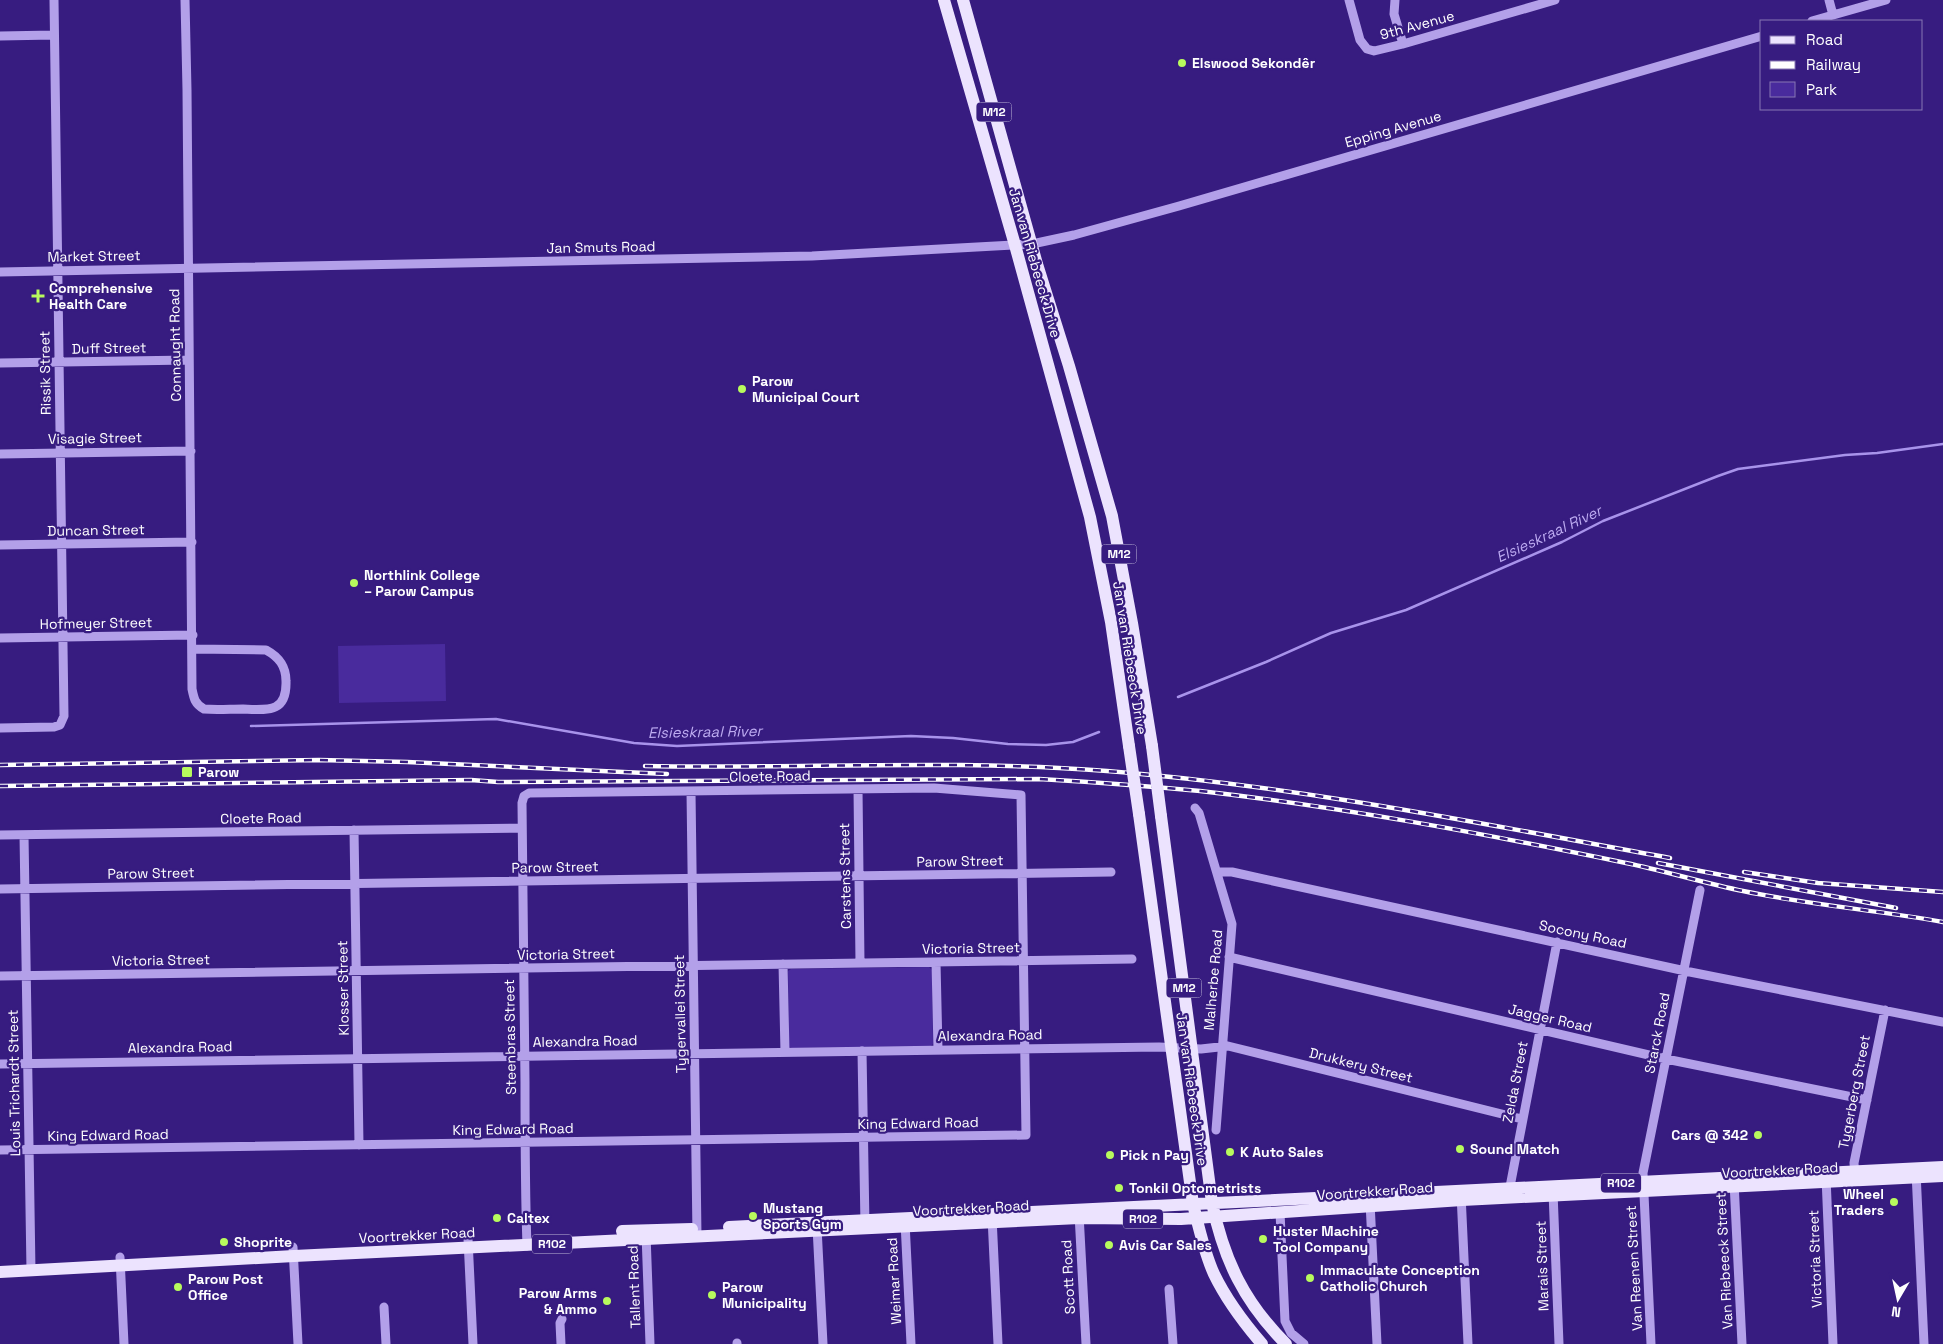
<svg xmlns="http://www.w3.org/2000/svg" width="1943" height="1344" viewBox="0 0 1943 1344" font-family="'Space Grotesk',sans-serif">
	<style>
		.green { fill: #492b9d }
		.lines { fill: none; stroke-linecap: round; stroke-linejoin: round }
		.stream { stroke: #a893eb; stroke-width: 2.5 }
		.minor { stroke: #b3a0e9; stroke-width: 9 }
		.major { stroke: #ece3fe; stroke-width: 12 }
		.rail-casing { stroke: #fff; stroke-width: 4.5 }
		.rail { stroke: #371c80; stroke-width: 2.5; stroke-dasharray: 8; stroke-linecap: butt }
		.major-bridge { stroke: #ece3fe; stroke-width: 12 }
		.poi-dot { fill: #b8fa5d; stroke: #371c80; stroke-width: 2 }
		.labels { text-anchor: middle; stroke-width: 4.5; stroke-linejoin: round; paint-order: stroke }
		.shield { fill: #371c80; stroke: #c3bbd9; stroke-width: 1 }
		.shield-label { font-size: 12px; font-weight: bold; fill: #fff }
		.street-label { font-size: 14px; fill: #fff; stroke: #371c80 }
		.poi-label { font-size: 14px; font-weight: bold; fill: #fff; stroke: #371c80; text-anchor: start }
		.water-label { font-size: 15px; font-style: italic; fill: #bdabf1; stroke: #371c80 }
	</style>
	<rect width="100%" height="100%" fill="#371c80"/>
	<path class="green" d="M445,644L446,701L339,703L338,646Z
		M929,967L932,970L933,1044L931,1046L792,1048L789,1047L788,971L791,969Z"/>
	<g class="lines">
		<path class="stream" d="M1178,697L1266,662L1331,633L1406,610L1562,542L1603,521L1718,476L1738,469L1845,455L1877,453L1943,444
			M251,726L496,719L634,743L677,746L911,736L953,738L1008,744L1046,745L1073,742L1099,732"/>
		<path class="minor" d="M185,0L187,90L192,689C194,699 195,704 204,709C217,710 230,709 243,709C268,710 287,713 286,681C286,666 279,657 266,650L193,649
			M1349,0L1360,40L1367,49L1374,51L1403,44L1555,0
			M1395,0L1394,14L1403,44
			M1829,0L1833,15
			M1812,21L1886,0
			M0,36L54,35
			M0,272L812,256L1032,244L1074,235L1179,206L1762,36
			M0,363L189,360
			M0,454L191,451
			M0,545L192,542
			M0,638L193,635
			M0,728L54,727L60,725L64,716L54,0
			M858,789L860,963
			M691,792L697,1236
			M1195,808L1199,813L1232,924L1216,1130
			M354,830L359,1145
			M0,835L522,828
			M24,835L31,1270
			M1217,872H1232L1690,972L1943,1022
			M0,889L1111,872
			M1229,957L1666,1059L1867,1100
			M936,962L938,1050
			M783,964L785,1052
			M0,976L1132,959
			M862,1051L865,1226
			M0,1064L1159,1047L1201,1049L1228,1046L1522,1119
			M0,1150L1026,1135L1021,795L934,788L529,793L524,796L522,803C523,896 524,989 525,1082C525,1136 525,1191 527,1246
			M1916,1172L1924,1344
			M1826,1177L1833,1344
			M1855,1177L1854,1163L1885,1010
			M1734,1182L1742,1344
			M1509,1192L1557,942
			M1553,1192L1559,1344
			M1461,1194L1468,1344
			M1370,1202L1377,1344
			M1280,1212L1285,1321L1291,1333L1304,1344
			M1079,1214L1086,1344
			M992,1217L998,1344
			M905,1222L911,1344
			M817,1227L823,1344
			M646,1234L650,1344
			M468,1239L473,1344
			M293,1247L298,1344
			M120,1257L124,1344
			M1169,1289L1173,1344
			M384,1307L386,1344
			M737,1343V1344
			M561,1344L560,1323L562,1319
			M1651,1344L1643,1173L1700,890"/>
		<path class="major" d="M944,0L1015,245L1090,517L1111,622L1129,746
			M963,0L1037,264L1069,366L1112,516L1132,623L1152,746
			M1139,814L1193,1204C1199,1228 1204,1252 1214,1274C1226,1299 1244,1323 1262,1344
			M1161,816L1212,1203C1224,1260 1244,1302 1286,1344
			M729,1227L1943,1167
			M622,1231L692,1229
			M0,1272L294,1256L1079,1218L1181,1219L1462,1200L1943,1176"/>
		<g class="rail-casing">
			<path id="rail" d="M0,765L319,760L407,762L667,774
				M645,766C799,769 953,759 1107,771C1297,786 1483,824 1670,858
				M0,786L471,780L498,782L1039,779C1093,782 1146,786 1200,791C1343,807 1485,834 1626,863C1665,871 1704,883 1743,891C1809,905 1877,910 1943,922
				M1658,863L1896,908
				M1744,872L1818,883L1943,892"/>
		</g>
		<use href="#rail" class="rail"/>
		<path class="major-bridge" d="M1129,746L1139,814
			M1152,746L1161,816"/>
	</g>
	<g class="poi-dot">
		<circle cx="1182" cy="63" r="5"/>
		<path d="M35.5 288.5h5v5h5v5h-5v5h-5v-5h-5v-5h5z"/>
		<circle cx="742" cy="389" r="5"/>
		<circle cx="354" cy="583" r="5"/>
		<rect x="181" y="766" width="12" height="12" rx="2.5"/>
		<circle cx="1758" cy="1135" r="5"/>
		<circle cx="1460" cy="1149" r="5"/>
		<circle cx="1230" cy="1152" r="5"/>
		<circle cx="1110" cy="1155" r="5"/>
		<circle cx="1119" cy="1188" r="5"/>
		<circle cx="1894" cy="1202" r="5"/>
		<circle cx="753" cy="1216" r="5"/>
		<circle cx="497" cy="1218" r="5"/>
		<circle cx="1263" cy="1239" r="5"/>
		<circle cx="224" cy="1242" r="5"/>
		<circle cx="1109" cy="1245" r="5"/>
		<circle cx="1310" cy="1278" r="5"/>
		<circle cx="178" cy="1287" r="5"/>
		<circle cx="712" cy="1295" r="5"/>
		<circle cx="607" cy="1301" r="5"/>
	</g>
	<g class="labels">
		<g class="shield">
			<rect x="976.5" y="102.5" width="35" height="19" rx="4"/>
			<rect x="1101.5" y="544.5" width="35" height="19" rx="4"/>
			<rect x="1166.5" y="978.5" width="35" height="19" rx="4"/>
			<rect x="1601" y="1173.5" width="40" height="19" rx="4"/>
			<rect x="1123" y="1209.5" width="40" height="19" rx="4"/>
			<rect x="532" y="1234.5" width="40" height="19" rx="4"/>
		</g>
		<g class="shield-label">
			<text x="994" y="116">M12</text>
			<text x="1119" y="558">M12</text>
			<text x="1184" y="992">M12</text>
			<text x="1621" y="1187">R102</text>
			<text x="1143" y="1223">R102</text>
			<text x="552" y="1248">R102</text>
		</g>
		<g class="street-label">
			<text transform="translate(1417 25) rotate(-15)" y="5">9th Avenue</text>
			<text transform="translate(1393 129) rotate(-16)" y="5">Epping Avenue</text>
			<text transform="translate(601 247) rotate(-1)" y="5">Jan Smuts Road</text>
			<text transform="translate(94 256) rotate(-1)" y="5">Market Street</text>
			<text transform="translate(1035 263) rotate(74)" y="5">Jan van Riebeeck Drive</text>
			<text transform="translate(175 345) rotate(-91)" y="5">Connaught Road</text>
			<text transform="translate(109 348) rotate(-1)" y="5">Duff Street</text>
			<text transform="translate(45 373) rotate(-91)" y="5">Rissik Street</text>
			<text transform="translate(95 438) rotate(-1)" y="5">Visagie Street</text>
			<text transform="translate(96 530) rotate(-1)" y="5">Duncan Street</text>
			<text transform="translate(96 623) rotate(-1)" y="5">Hofmeyer Street</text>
			<text transform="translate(1130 658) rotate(81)" y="5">Jan van Riebeeck Drive</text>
			<text transform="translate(770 776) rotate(-1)" y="5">Cloete Road</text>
			<text transform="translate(261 818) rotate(-1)" y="5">Cloete Road</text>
			<text transform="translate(960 861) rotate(-1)" y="5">Parow Street</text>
			<text transform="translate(555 867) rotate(-1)" y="5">Parow Street</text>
			<text transform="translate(151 873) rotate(-1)" y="5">Parow Street</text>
			<text transform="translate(845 876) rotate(-91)" y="5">Carstens Street</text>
			<text transform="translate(1583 934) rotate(12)" y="5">Socony Road</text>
			<text transform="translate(971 948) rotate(-1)" y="5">Victoria Street</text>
			<text transform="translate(566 954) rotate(-1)" y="5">Victoria Street</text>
			<text transform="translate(161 960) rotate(-1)" y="5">Victoria Street</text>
			<text transform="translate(1213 980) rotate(-85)" y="5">Malherbe Road</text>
			<text transform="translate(343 988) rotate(-91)" y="5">Klosser Street</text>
			<text transform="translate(680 1014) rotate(-91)" y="5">Tygervallei Street</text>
			<text transform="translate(1550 1018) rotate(13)" y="5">Jagger Road</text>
			<text transform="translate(1657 1033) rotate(-79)" y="5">Starck Road</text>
			<text transform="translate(990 1035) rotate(-1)" y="5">Alexandra Road</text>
			<text transform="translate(510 1037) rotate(-91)" y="5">Steenbras Street</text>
			<text transform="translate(585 1041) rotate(-1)" y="5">Alexandra Road</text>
			<text transform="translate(180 1047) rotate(-1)" y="5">Alexandra Road</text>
			<text transform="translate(1361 1065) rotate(14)" y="5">Drukkery Street</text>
			<text transform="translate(1515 1082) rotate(-79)" y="5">Zelda Street</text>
			<text transform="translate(14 1083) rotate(-91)" y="5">Louis Trichardt Street</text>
			<text transform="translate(1192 1089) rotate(82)" y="5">Jan van Riebeeck Drive</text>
			<text transform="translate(1854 1092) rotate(-79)" y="5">Tygerberg Street</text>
			<text transform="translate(918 1123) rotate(-1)" y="5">King Edward Road</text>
			<text transform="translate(513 1129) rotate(-1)" y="5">King Edward Road</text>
			<text transform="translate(108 1135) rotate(-1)" y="5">King Edward Road</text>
			<text transform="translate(1780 1170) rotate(-3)" y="5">Voortrekker Road</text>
			<text transform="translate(1375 1191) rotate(-4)" y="5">Voortrekker Road</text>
			<text transform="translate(971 1208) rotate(-3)" y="5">Voortrekker Road</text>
			<text transform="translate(417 1235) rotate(-3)" y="5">Voortrekker Road</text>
			<text transform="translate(1815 1259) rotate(-92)" y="5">Victoria Street</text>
			<text transform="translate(1724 1261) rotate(-93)" y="5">Van Riebeeck Street</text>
			<text transform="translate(1542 1266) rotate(-92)" y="5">Marais Street</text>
			<text transform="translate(1634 1268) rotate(-93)" y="5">Van Reenen Street</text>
			<text transform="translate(1068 1277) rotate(-93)" y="5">Scott Road</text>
			<text transform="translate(894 1281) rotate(-93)" y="5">Weimar Road</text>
			<text transform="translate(634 1287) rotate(-92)" y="5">Tallent Road</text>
		</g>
		<g class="poi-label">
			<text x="1192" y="68">Elswood Sekondêr</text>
			<text x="49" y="293">Comprehensive<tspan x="49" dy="16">Health Care</tspan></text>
			<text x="752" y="386">Parow<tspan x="752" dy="16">Municipal Court</tspan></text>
			<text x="364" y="580">Northlink College<tspan x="364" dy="16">– Parow Campus</tspan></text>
			<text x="198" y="777">Parow</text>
			<text x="1748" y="1140" text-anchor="end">Cars @ 342</text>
			<text x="1470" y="1154">Sound Match</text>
			<text x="1240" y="1157">K Auto Sales</text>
			<text x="1120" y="1160">Pick n Pay</text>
			<text x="1129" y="1193">Tonkil Optometrists</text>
			<text x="1884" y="1199" text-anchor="end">Wheel<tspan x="1884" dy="16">Traders</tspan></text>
			<text x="763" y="1213">Mustang<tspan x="763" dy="16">Sports Gym</tspan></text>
			<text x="507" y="1223">Caltex</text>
			<text x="1273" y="1236">Huster Machine<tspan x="1273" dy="16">Tool Company</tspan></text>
			<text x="234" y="1247">Shoprite</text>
			<text x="1119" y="1250">Avis Car Sales</text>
			<text x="1320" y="1275">Immaculate Conception<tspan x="1320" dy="16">Catholic Church</tspan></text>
			<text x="188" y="1284">Parow Post<tspan x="188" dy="16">Office</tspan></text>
			<text x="722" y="1292">Parow<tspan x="722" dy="16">Municipality</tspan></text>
			<text x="597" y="1298" text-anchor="end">Parow Arms<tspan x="597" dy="16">&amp; Ammo</tspan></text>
		</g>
		<g class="water-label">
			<text transform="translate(1549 534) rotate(-25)" y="5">Elsieskraal River</text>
			<text transform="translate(705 732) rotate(-1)" y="5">Elsieskraal River</text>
		</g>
	</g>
	<rect x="1760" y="20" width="162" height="90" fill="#371c80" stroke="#8777b3"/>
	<rect x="1770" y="36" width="25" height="8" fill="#ece3fe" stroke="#8777b3"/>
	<text x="1806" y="45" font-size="15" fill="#ffffff">Road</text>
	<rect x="1770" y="61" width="25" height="8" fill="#ffffff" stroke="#8777b3"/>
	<text x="1806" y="70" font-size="15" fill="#ffffff">Railway</text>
	<rect x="1770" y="82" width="25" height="15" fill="#492b9d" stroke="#8777b3"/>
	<text x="1806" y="95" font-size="15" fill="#ffffff">Park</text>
	<g transform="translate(1898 1299) rotate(189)" stroke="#371c80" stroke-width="4" paint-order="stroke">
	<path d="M0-4L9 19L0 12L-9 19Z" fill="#ffffff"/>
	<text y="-8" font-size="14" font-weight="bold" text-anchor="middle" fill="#ffffff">N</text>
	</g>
</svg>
